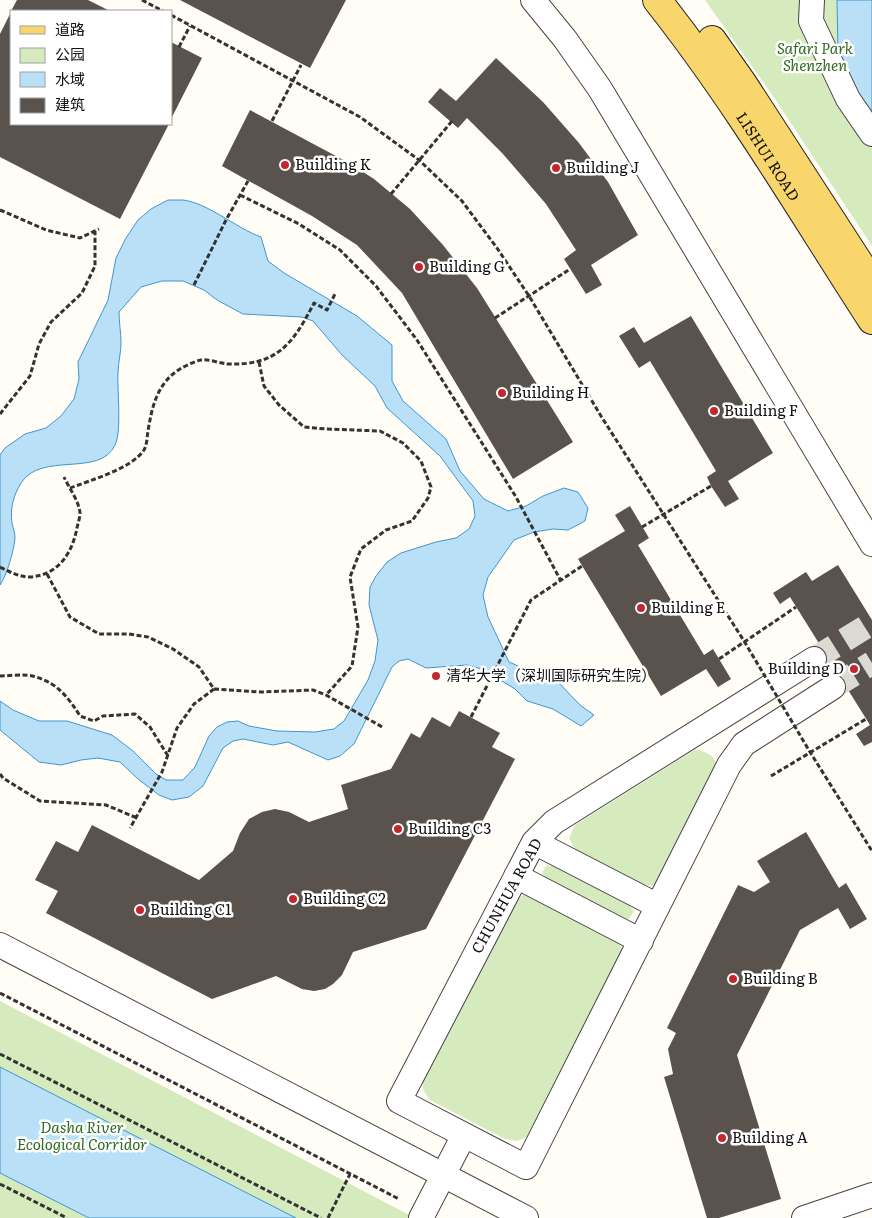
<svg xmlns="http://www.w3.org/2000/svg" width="872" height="1218" viewBox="0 0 872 1218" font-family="Literata,'Noto Sans SC',serif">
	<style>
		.green { fill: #d5ebbd }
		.water { fill: #b9e0f7; stroke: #3f96cf }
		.building { fill: #5a524d }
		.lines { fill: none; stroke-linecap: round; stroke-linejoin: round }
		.minor-tunnel { stroke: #dbdad3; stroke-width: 24; stroke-dasharray: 24 12; stroke-linecap: butt }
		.minor-casing { stroke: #444; stroke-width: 26 }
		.major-casing { stroke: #222; stroke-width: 30 }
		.path { stroke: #333; stroke-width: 3; stroke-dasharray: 5 2.5; stroke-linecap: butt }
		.minor { stroke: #fff; stroke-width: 24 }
		.major { stroke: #f9d66b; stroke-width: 28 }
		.path-bridge { stroke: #333; stroke-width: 3; stroke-dasharray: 5 2.5; stroke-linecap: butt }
		.poi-dot { fill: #c4262e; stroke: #fff; stroke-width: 2 }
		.labels { text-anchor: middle; stroke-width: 5; stroke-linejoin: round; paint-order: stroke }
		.park-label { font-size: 15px; font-style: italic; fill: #2f6b1f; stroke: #fff }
		.street-label { font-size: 15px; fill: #111; stroke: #fff }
		.poi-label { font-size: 15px; fill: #111; stroke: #fff; text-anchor: start }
	</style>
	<rect width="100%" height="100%" fill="#fffdf5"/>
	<path class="green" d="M705,0H872V246L775,99Z
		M696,749C711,754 716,756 718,772L662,881L653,886L640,884L575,849L569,838L575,825Z
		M555,865L627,902L634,911L629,919L620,918L550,882L542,873L546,866Z
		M525,894L539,897L612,935L621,945L623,958L530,1135L518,1141L505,1139L430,1100L423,1090V1077L514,901Z
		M0,1001L415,1218H0Z"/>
	<path class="water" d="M837,0H872V118L861,104L838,52Z
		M168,200C173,200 178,200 183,200C208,203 236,228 261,237L268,261L284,273L357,316L392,345V381L403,401L446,439L460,471L484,499L508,511L526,506L543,496L564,488L578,492L588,508L585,521L568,530L553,529L534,532L514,540L488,577L483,595L488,617L509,662L532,672L543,673L557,681L580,705L594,715L581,726L553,709L527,701L515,689L482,669L467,665L426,668L408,659L399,661L392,667L354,744L340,756L328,760L288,742L273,745L243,739L233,741L223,748L203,786L189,797L172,800L159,795L138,779L120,762L98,758L81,760L61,765L39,762L0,730V701L13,710L39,721H67L112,735L133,751L156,774L166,780H183L195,767L209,736L217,727L227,722L238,721L249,726L277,731L315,732L334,729L344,721L368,680L375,661L378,640L369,605L370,587L376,576L387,562L401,553L436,542L456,538L469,529L475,516L473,501L440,456L387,408L375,386L342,355L313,321L302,317L243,314L217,300L204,290L183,281H162L141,287L119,312C119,322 121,333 121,343C121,353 118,363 118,373C117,391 122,431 115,445C100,478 41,451 21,483C13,496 10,509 12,523C13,528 15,533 15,538C14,550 7,575 0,585V455L5,448L25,434L46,428L61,416L74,399L79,379L78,362L108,300L116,258L126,238L138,220L151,209Z
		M0,1067L296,1218H89L0,1173Z"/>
	<path class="building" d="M17,0H88L110,11H11Z
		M180,0H346L310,68Z
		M11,12V124H169L120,219L0,157V34Z
		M171,42L202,58L171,119Z
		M496,58L543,102L579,143L608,182L638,235L591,265L602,285L586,294L564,259L576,250L546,204L503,154L467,118L458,128L428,102L440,88L456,101Z
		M250,110L349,163L374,179L410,209L443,245L477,288L573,442L513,479L402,293L357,245L312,216L222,166Z
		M691,316L773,453L728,481L739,499L725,507L711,486L707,477L716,471L650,361L639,368L619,336L634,327L644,343Z
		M630,506L649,538L638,545L704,655L713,649L731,679L718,687L706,669L661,696L578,559L625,531L615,515Z
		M838,565L872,620V742L864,746L856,734L870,725L790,597L780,604L773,593L806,572L812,581Z
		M459,711L500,733L492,747L515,759L426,929L353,952L342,975L333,984L325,989L314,991L302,989L276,976L212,999L46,913L58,891L35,880L56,841L78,852L92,825L199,880L233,851L240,833L249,819L262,812L275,809L289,812L309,822L348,809L341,785L391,769L411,733L420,738L432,717L450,727Z
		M806,832L839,888L846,883L867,919L850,929L838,908L800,930L737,1055L781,1199L719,1218H707L664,1077L673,1074L668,1049L676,1033L667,1028L738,885L754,892L770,882L757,861Z"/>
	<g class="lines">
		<path class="minor-tunnel" d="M814,659L872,623
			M833,687L872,663"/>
		<g class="minor-casing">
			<path id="minor" d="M533,0L565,39L600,89L872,544
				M812,0L811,21L848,99L872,134
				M814,659L554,822L534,842L399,1101L526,1167L729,765L744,744L833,687
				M534,842L658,906
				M516,876L641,941
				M0,945L526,1218
				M421,1218L464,1135
				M804,1218L872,1195"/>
		</g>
		<g class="major-casing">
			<g id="major">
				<path id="s1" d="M657,0C737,101 802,212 872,320"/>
				<path d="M712,40L743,84L872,283"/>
			</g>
		</g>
		<path class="path" d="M142,0L163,11
			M179,47L190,26
			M272,121L301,65
			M391,194L452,121
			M240,195L299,224L340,250L376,286L417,340L516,497L561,581
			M0,210L46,230L80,238L99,229
			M194,285L226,220L248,181
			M495,318L570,269
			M259,362L264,386L279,405L304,427L326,429L380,431L403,443L421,461L431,487L428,498L412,521L386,530L361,549L350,577L358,627L352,666L326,695
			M0,414L30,376L39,344L51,322L82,293L95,266V231
			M70,488C91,480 131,469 144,450C147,445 147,437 148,431C152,407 157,383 180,369C185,366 195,361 201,360C209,359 219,363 227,364C277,366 293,344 314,303L327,310L336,292
			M642,527L711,486
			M0,567C10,572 19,577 30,577C58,575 72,554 77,528C78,523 80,518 80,513C79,501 69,488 64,477
			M47,574L70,617L99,634H129L148,637L173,649L199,667L214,689L194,704L177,728L162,772L130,828
			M719,659L796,607
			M0,676C11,676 25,673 36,677C57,683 69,698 80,716L94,721L103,716L135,714L150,727L168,756
			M214,689L261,692L313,690L326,695L384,728
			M471,717L531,600L582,566
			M0,774L3,778L40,801L106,805L137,818
			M771,776L866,719
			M0,993L399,1199
			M0,1054L321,1218
			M0,1184L67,1218
			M328,1218L350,1174"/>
		<use href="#minor" class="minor"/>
		<use href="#major" class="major"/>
		<path class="path-bridge" d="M171,15L360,117L419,160L462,201L497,248L529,296L601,416L744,641L810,752L872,851"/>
	</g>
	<g class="poi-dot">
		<circle cx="285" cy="165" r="5"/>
		<circle cx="556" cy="168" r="5"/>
		<circle cx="419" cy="267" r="5"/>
		<circle cx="502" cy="393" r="5"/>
		<circle cx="714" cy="411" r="5"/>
		<circle cx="641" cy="608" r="5"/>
		<circle cx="854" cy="669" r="5"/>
		<circle cx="436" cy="676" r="5"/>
		<circle cx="398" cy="829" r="5"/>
		<circle cx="293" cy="899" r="5"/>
		<circle cx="140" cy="910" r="5"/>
		<circle cx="733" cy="979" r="5"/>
		<circle cx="722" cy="1138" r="5"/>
	</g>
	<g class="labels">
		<g class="park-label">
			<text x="815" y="54">Safari Park<tspan x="815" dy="17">Shenzhen</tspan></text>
			<text x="82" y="1133">Dasha River<tspan x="82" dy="17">Ecological Corridor</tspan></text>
		</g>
		<g class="street-label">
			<text dy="5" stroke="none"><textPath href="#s1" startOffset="192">LISHUI ROAD</textPath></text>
			<text transform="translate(507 896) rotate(-61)" y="5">CHUNHUA ROAD</text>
		</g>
		<g class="poi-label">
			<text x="295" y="170">Building K</text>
			<text x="566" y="173">Building J</text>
			<text x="429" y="272">Building G</text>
			<text x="512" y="398">Building H</text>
			<text x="724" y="416">Building F</text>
			<text x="651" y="613">Building E</text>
			<text x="844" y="674" text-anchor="end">Building D</text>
			<text x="446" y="681">清华大学（深圳国际研究生院）</text>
			<text x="408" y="834">Building C3</text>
			<text x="303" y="904">Building C2</text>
			<text x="150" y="915">Building C1</text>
			<text x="743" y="984">Building B</text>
			<text x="732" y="1143">Building A</text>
		</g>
	</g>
	<rect x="10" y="10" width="162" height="115" fill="#ffffff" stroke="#a0a0a0"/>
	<rect x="20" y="26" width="25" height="8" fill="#f9d66b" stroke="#a0a0a0"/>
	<text x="55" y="35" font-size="15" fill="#111111">道路</text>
	<rect x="20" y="48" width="25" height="15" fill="#d5ebbd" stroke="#a0a0a0"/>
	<text x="55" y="60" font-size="15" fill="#111111">公园</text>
	<rect x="20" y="72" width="25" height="15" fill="#b9e0f7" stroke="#a0a0a0"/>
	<text x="55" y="85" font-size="15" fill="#111111">水域</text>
	<rect x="20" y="98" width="25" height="15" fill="#5a524d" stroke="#a0a0a0"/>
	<text x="55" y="110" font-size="15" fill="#111111">建筑</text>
</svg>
